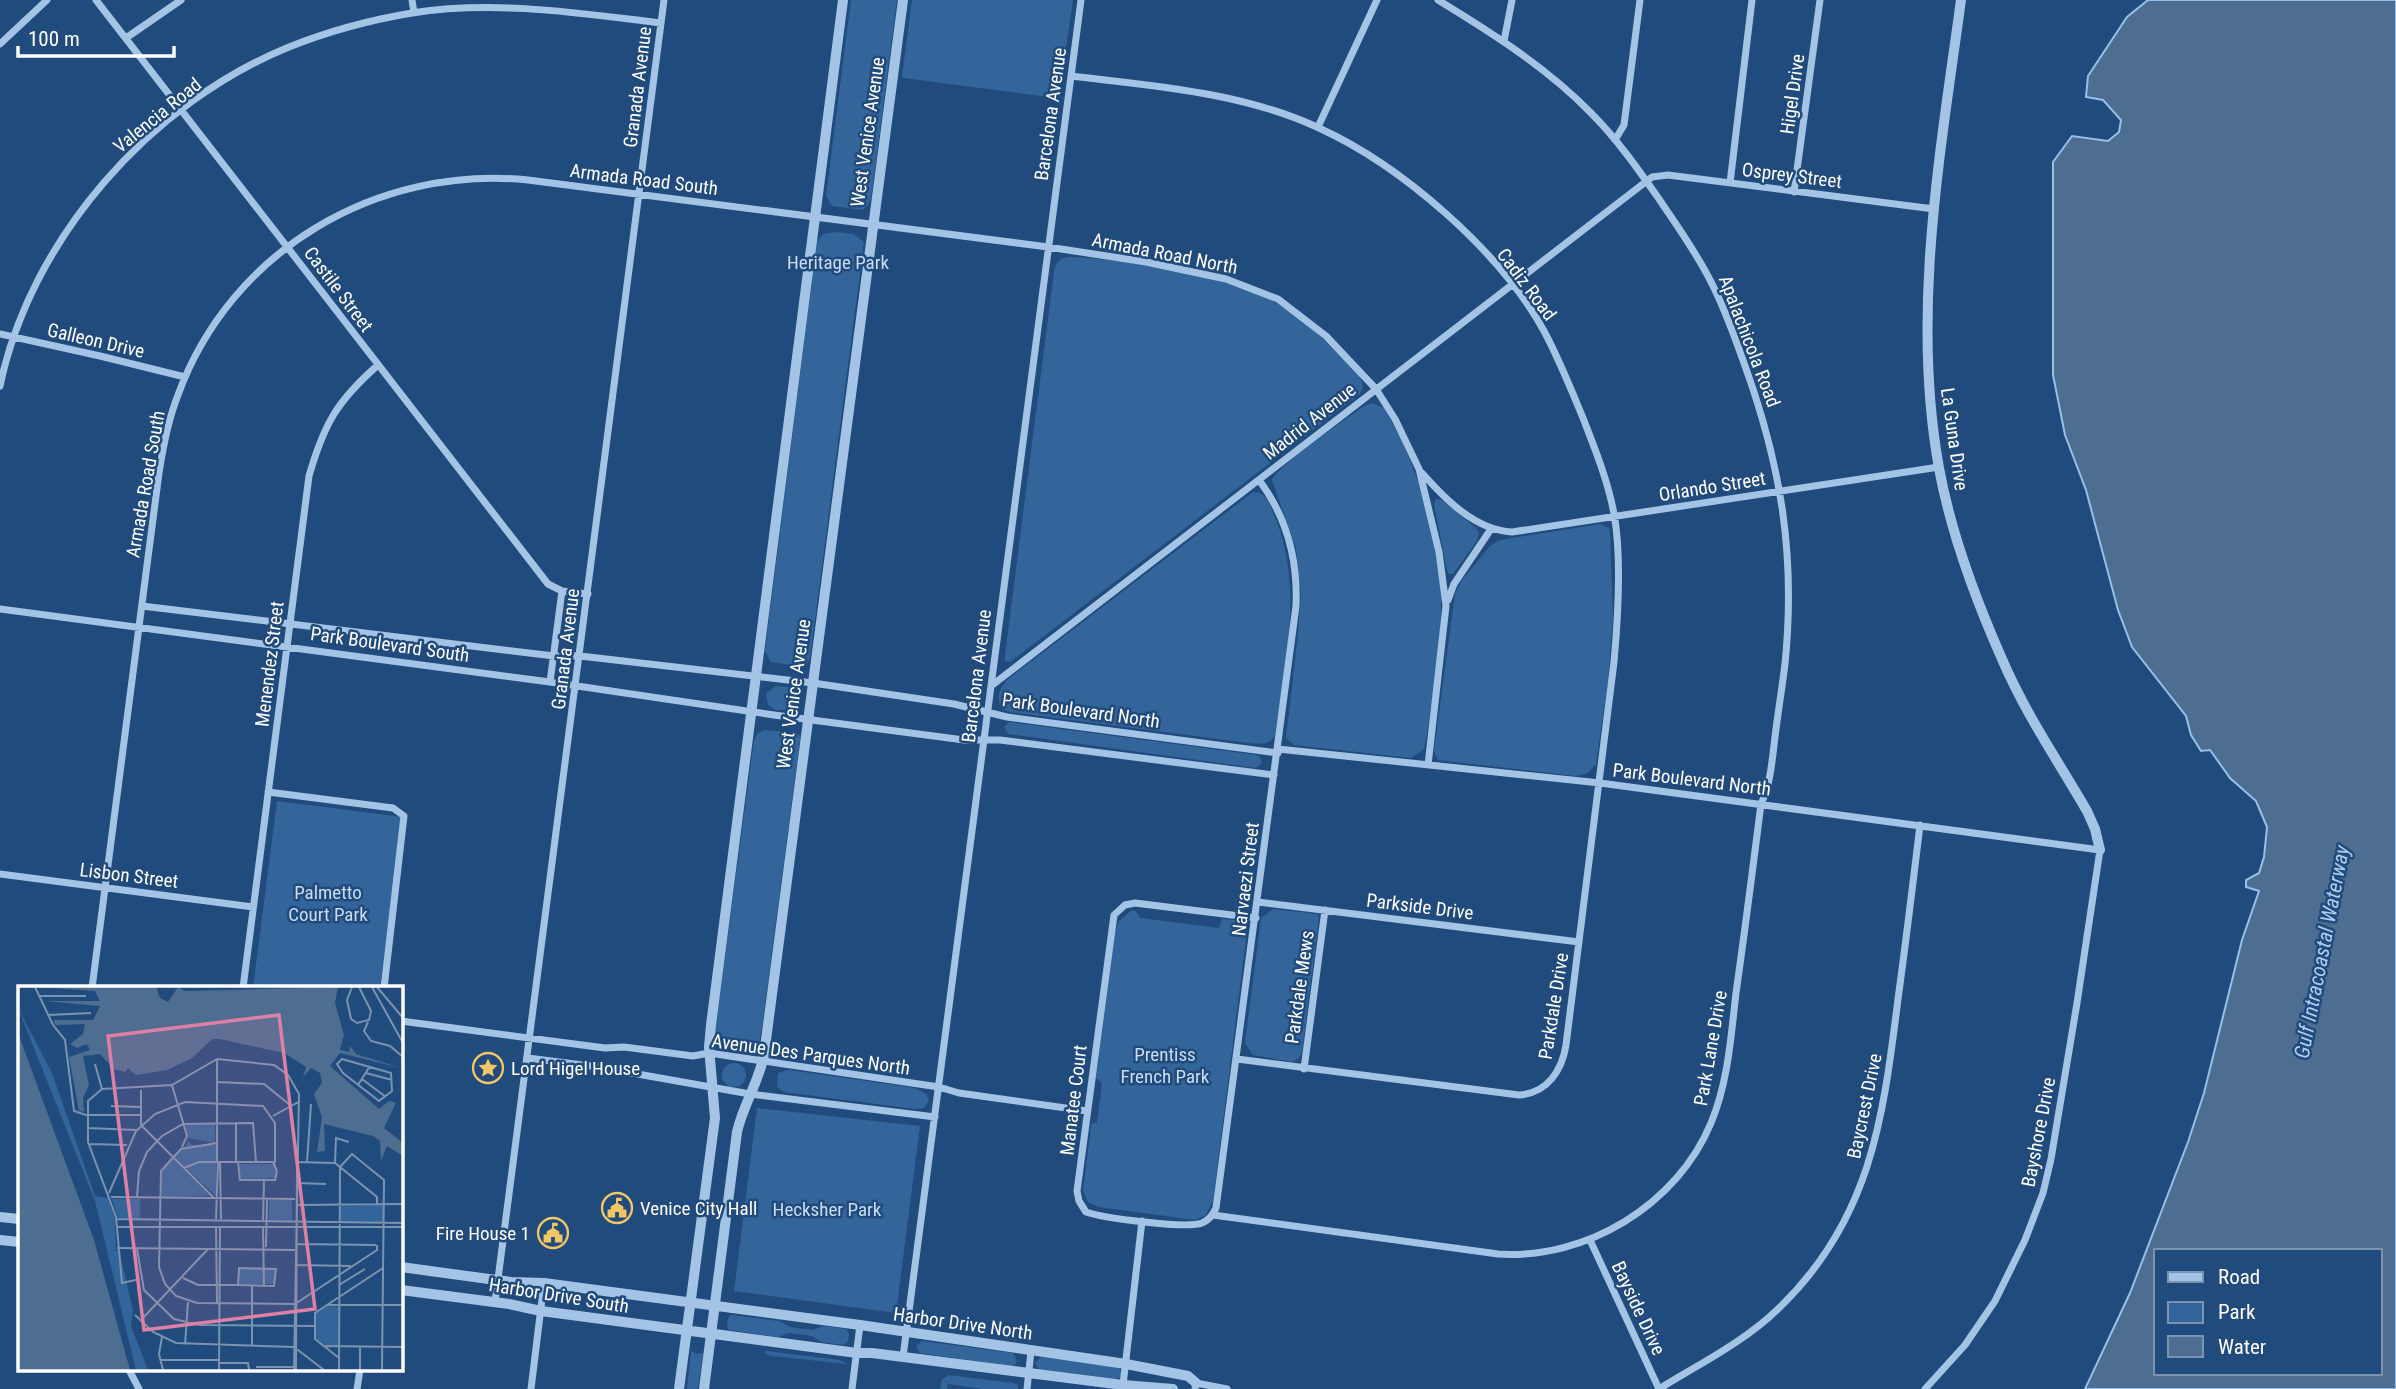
<svg xmlns="http://www.w3.org/2000/svg" width="2396" height="1389" viewBox="0 0 2396 1389" font-family="'Roboto Condensed',sans-serif">
	<style>
		.green { fill: #34659a }
		.water { fill: #4d6d91; stroke: #98bfe8; stroke-width: 2; fill-rule: evenodd }
		.lines { fill: none; stroke-linecap: round; stroke-linejoin: round }
		.minor { stroke: #a4c4e6; stroke-width: 7 }
		.tertiary { stroke: #a4c4e6; stroke-width: 10 }
		.labels { text-anchor: middle; stroke-width: 5; stroke-linejoin: round; paint-order: stroke }
		.street-label { font-size: 19px; fill: #fff; stroke: #214b7c }
		.park-label { font-size: 19px; fill: #c7ddf5; stroke: #214b7c }
		.poi-label { font-size: 19px; fill: #fff; stroke: #214b7c; text-anchor: start }
		.water-label { font-size: 21px; font-style: italic; fill: #afceee; stroke: #214b7c }
		.inset-road { fill: none; stroke: #7a93b0; stroke-width: 2 }
		.view { fill: #dd80a5; fill-opacity: 0.15; stroke: #dd80a5; stroke-width: 3.5 }
		.inset-edge { fill: none; stroke: #fff; stroke-width: 3.5 }
	</style>
	<rect width="100%" height="100%" fill="#214b7c"/>
	<path class="green" d="M851,0H897L871,199L868,206L862,210L832,206L826,196Z
		M912,0H1073L1059,96L1055,98L904,78L902,76Z
		M835,232L853,234L864,242L810,658L806,665L799,666L771,662L765,651L817,242L823,234Z
		M1069,257C1124,259 1217,274 1267,298C1293,310 1318,333 1338,354C1347,363 1361,373 1363,387L1360,394L1010,662L1005,661V655L1054,272C1056,263 1059,258 1069,257Z
		M1372,403L1384,408C1419,467 1443,544 1441,613C1440,655 1432,699 1426,741L1423,750L1411,758L1294,745L1286,738L1298,635L1301,593L1296,548L1272,480C1281,463 1345,420 1364,406Z
		M1253,492C1266,492 1269,502 1273,512C1304,583 1286,662 1275,734C1271,746 1259,744 1249,743L1010,712L1002,709C995,697 1000,688 1008,679Z
		M1436,499L1442,500L1476,528L1479,533L1477,541L1453,574H1449L1447,570L1434,504Z
		M1600,524L1609,528L1610,533L1613,617L1608,681L1596,764L1588,773L1576,776L1438,760L1434,751L1455,594L1462,580L1490,546L1500,540Z
		M572,596H577L580,601L575,638L572,641L566,639L565,635Z
		M776,686L790,687L797,691L798,701L794,710H775L768,705L766,693Z
		M1009,722L1257,755L1260,757L1262,763L1256,768L1008,734L1004,727Z
		M765,730L795,733L799,735L800,739L762,1027L759,1043L749,1049L721,1043L715,1033L754,740L758,733Z
		M277,801L402,817L380,988H253Z
		M1273,909L1318,914L1319,918L1302,1051L1299,1058L1293,1062L1253,1055L1245,1043L1261,918Z
		M1132,910L1136,911L1140,918L1219,928L1222,919C1233,920 1244,919 1247,931L1213,1201L1205,1216L1195,1220L1099,1207L1088,1202L1083,1191L1091,1126L1093,1123H1097L1102,1083L1096,1078L1115,933L1119,921Z
		M722 1075a12 12 0 1 1 24 0a12 12 0 1 1-24 0Z
		M789,1070L915,1088L926,1094L929,1100L924,1108L915,1109L784,1092L777,1087L778,1073Z
		M757,1108L920,1126L896,1313L734,1291Z
		M731,1315L779,1321L790,1327L813,1330L824,1326L846,1329L849,1334L848,1341L844,1345L821,1342L812,1336L789,1333L778,1337L729,1330C726,1326 727,1317 731,1315Z
		M922,1341L1013,1353L1017,1360L1015,1365L1011,1366L920,1353L916,1346Z
		M691,1351L697,1354L703,1353L698,1389H687Z
		M766,1351L840,1360L847,1364L772,1356L764,1353Z
		M1041,1357L1117,1366L1122,1373L1120,1378L1115,1379L1039,1369L1035,1363Z
		M949,1375L1013,1383L1018,1385V1389H983L948,1384L947,1389H940L942,1379Z"/>
	<path class="water" d="M2148,0H2396V1389H2085L2130,1293L2188,1142L2204,1093L2242,940L2259,891L2246,887V880L2259,873L2264,857L2267,827L2256,801L2230,778L2210,750L2201,751L2191,735L2186,716L2132,647L2118,610L2086,490L2065,435L2053,375V162L2072,136L2108,141L2119,132L2121,120L2103,100L2086,97L2088,76L2127,17ZM2156,1251H2380V1373H2156Z"/>
	<g class="lines">
		<path class="minor" d="M96,0L548,584L562,591L588,594
			M412,0L414,13
			M126,38L181,0
			M1504,41L1512,0
			M0,44L47,0
			M1071,76C1154,86 1242,92 1319,128C1402,166 1500,251 1544,331C1559,359 1571,389 1583,418C1595,449 1608,481 1614,514C1622,557 1618,618 1614,662L1566,1045C1562,1070 1548,1093 1519,1095L1237,1059
			M1318,127L1377,0
			M1615,140L1624,125L1640,0
			M1730,183L1752,0
			M1794,192L1820,0
			M0,334L100,356L185,377
			M0,386C31,238 151,103 289,47C329,31 370,20 412,13C495,0 579,13 661,23
			M1422,473C1445,499 1475,530 1512,532L1939,467
			M1448,600L1454,584L1491,529
			M142,606L554,656H580L813,683L954,704L1007,717L1278,753
			M0,609L550,682L774,715L964,740H1000L1274,775
			M550,682L562,591
			M991,686L1652,177L1668,175L1934,209
			M1278,749L1600,783L2100,850L2077,1003L2051,1159L2043,1193L2025,1240L1995,1301L1965,1345L1925,1389
			M268,792L393,808L404,816L384,988
			M0,874L253,907
			M1258,902L1579,942
			M1256,918L1135,903L1125,905L1114,915L1077,1191L1079,1201L1086,1212C1103,1218 1186,1229 1202,1223C1209,1220 1213,1215 1216,1208L1296,606C1298,560 1286,516 1259,480
			M92,988L159,473C163,447 168,420 178,395C231,250 377,165 528,180L1048,247L1146,262L1226,279L1278,299L1326,336L1376,389L1395,419L1419,469L1439,552L1446,606L1428,765
			M243,988L309,476C324,424 337,401 378,365
			M401,1021L605,1048L624,1047L693,1056L709,1053L939,1087L959,1093L1087,1111
			M528,1058L598,1067L750,1094L935,1117
			M1304,1069L1325,910
			M1213,1215L1498,1254C1586,1260 1677,1205 1711,1123C1728,1083 1731,1036 1736,993C1745,930 1753,867 1761,804C1771,783 1772,760 1775,737C1778,712 1782,688 1785,664C1796,555 1781,465 1744,363C1734,335 1724,306 1710,280C1696,252 1677,226 1659,199C1638,169 1617,139 1591,113C1546,67 1492,33 1438,0
			M1590,1240L1659,1389
			M495,1302L664,0
			M903,1357L1081,0
			M129,1370L139,1389
			M1123,1385L1142,1221
			M357,1389L360,1370
			M531,1389L544,1283
			M852,1389L860,1325
			M1027,1389L1031,1351
			M1195,1389L1196,1383L1227,1389
			M1659,1389C1699,1364 1744,1342 1778,1309C1871,1220 1883,1119 1898,999C1906,941 1913,883 1920,825"/>
		<path class="tertiary" d="M1961,0C1940,155 1911,313 1939,468C1951,534 1975,598 2002,659C2025,713 2058,761 2087,811L2095,829L2100,850
			M0,1217L19,1219
			M0,1240L19,1242
			M401,1267L511,1282L544,1283L860,1325L1126,1364L1188,1376L1196,1383
			M401,1290L509,1304L541,1311L857,1353H872L1123,1385L1173,1389
			M679,1389L715,1118L709,1047L711,1025L843,0
			M704,1389L737,1132C743,1105 759,1082 764,1055L903,0"/>
	</g>
	<defs>
		<g id="sight-ring" transform="scale(1.575)"><circle r="9.5" fill="#214b7c" stroke="#f3c665" stroke-width="1.5"/><path d="M0-6L1.8-2.2L6-1.7L2.9 1.2L3.7 5.4L0 3.3L-3.7 5.4L-2.9 1.2L-6-1.7L-1.8-2.2Z" fill="#f3c665"/></g>
		<g id="civic-ring" transform="scale(1.575)"><circle r="9.5" fill="#214b7c" stroke="#f3c665" stroke-width="1.5"/><path d="M-.6-6.5H3V-4.5H.6V-3L4-1V1h2V6H-6V1h2V-1L-.6-3ZM-1.2 2.5V6h2.4V2.5Z" fill="#f3c665"/></g>
	</defs>
	<g fill-rule="evenodd">
		<use href="#sight-ring" x="488" y="1068"/>
		<use href="#civic-ring" x="617" y="1208"/>
		<use href="#civic-ring" x="553" y="1233"/>
	</g>
	<g class="labels">
		<g class="street-label">
			<text transform="translate(637 87) rotate(-83)" y="7">Granada Avenue</text>
			<text transform="translate(1792 94) rotate(-82)" y="7">Higel Drive</text>
			<text transform="translate(1050 114) rotate(-82)" y="7">Barcelona Avenue</text>
			<text transform="translate(157 115) rotate(-39)" y="7">Valencia Road</text>
			<text transform="translate(867 132) rotate(-82)" y="7">West Venice Avenue</text>
			<text transform="translate(1792 175) rotate(7)" y="7">Osprey Street</text>
			<text transform="translate(644 179) rotate(7)" y="7">Armada Road South</text>
			<text transform="translate(1165 253) rotate(11)" y="7">Armada Road North</text>
			<text transform="translate(1527 284) rotate(53)" y="7">Cadiz Road</text>
			<text transform="translate(339 289) rotate(53)" y="7">Castile Street</text>
			<text transform="translate(96 340) rotate(13)" y="7">Galleon Drive</text>
			<text transform="translate(1750 341) rotate(69)" y="7">Apalachicola Road</text>
			<text transform="translate(1309 421) rotate(-38)" y="7">Madrid Avenue</text>
			<text transform="translate(1955 439) rotate(82)" y="7">La Guna Drive</text>
			<text transform="translate(145 484) rotate(-80)" y="7">Armada Road South</text>
			<text transform="translate(1712 486) rotate(-9)" y="7">Orlando Street</text>
			<text transform="translate(390 644) rotate(8)" y="7">Park Boulevard South</text>
			<text transform="translate(565 649) rotate(-83)" y="7">Granada Avenue</text>
			<text transform="translate(269 664) rotate(-83)" y="7">Menendez Street</text>
			<text transform="translate(976 676) rotate(-83)" y="7">Barcelona Avenue</text>
			<text transform="translate(793 694) rotate(-82)" y="7">West Venice Avenue</text>
			<text transform="translate(1081 710) rotate(8)" y="7">Park Boulevard North</text>
			<text transform="translate(1692 779) rotate(7)" y="7">Park Boulevard North</text>
			<text transform="translate(129 875) rotate(7)" y="7">Lisbon Street</text>
			<text transform="translate(1245 879) rotate(-83)" y="7">Narvaezi Street</text>
			<text transform="translate(1420 906) rotate(7)" y="7">Parkside Drive</text>
			<text transform="translate(1299 987) rotate(-82)" y="7">Parkdale Mews</text>
			<text transform="translate(1553 1006) rotate(-81)" y="7">Parkdale Drive</text>
			<text transform="translate(1710 1048) rotate(-80)" y="7">Park Lane Drive</text>
			<text transform="translate(811 1054) rotate(8)" y="7">Avenue Des Parques North</text>
			<text transform="translate(1073 1100) rotate(-83)" y="7">Manatee Court</text>
			<text transform="translate(1864 1106) rotate(-78)" y="7">Baycrest Drive</text>
			<text transform="translate(2038 1132) rotate(-79)" y="7">Bayshore Drive</text>
			<text transform="translate(559 1295) rotate(9)" y="7">Harbor Drive South</text>
			<text transform="translate(1639 1308) rotate(65)" y="7">Bayside Drive</text>
			<text transform="translate(963 1323) rotate(8)" y="7">Harbor Drive North</text>
		</g>
		<g class="park-label">
			<text x="838" y="269">Heritage Park</text>
			<text x="328" y="899">Palmetto<tspan x="328" dy="22">Court Park</tspan></text>
			<text x="1165" y="1061">Prentiss<tspan x="1165" dy="22">French Park</tspan></text>
			<text x="827" y="1216">Hecksher Park</text>
		</g>
		<g class="poi-label">
			<text x="511" y="1075">Lord Higel House</text>
			<text x="640" y="1215">Venice City Hall</text>
			<text x="530" y="1240" text-anchor="end">Fire House 1</text>
		</g>
		<g class="water-label">
			<text transform="translate(2322 952) rotate(-79)" y="7">Gulf Intracoastal Waterway</text>
		</g>
	</g>
	<g transform="translate(18 986)">
		<rect width="385" height="385" fill="#214b7c"/>
		<path d="M0,22L34,87L77,210L90,212L97,233L98,266L100,260L115,324L113,340L130,384H118L77,215ZM197,137V157L170,152L167,139ZM170,154L174,159H198V175L166,181L155,169L168,161ZM153,171L192,210L144,211V184ZM178,177H198V210L168,182ZM221,178H258V192L223,193ZM94,213H122V232H100ZM251,214H274V235L251,234ZM366,219V237L323,236V220ZM221,282L257,283V298H221ZM310,320L320,321V359H307L298,352V327Z" fill="#34659a"/>
		<path d="M20,1H138L142,12L150,16L160,1L166,5L320,1L317,17L326,49L322,64L331,66L332,60L338,68L383,82L322,67L312,80L361,123L371,115L378,117L366,142L385,157V170L369,160L363,175L362,155L355,150L306,138L307,165L299,166L304,131L296,108L304,97L302,87L293,82L285,91L288,81L266,67L202,53H194L174,72L149,84L118,89L110,82L107,86L96,83L82,68L65,70L71,99L65,112L66,126L61,125L51,71L72,64L69,58L59,62L52,58L65,48L67,38L37,39L36,34H75L82,20L26,15H82L77,5ZM0,47L76,254L112,384H0Z" fill="#4d6d91"/>
		<path class="inset-road" d="M17,1L35,39L47,54L56,125L68,129H123M334,1L329,14L333,33L339,37L351,34L353,25L341,1M354,1L385,57M359,1L385,32M21,10H68M30,29L73,27M350,36L346,45L353,55L372,60L385,71M199,73L256,79L270,89L281,108L276,384M324,73L373,87L374,105L361,115L325,87L319,78ZM77,78L84,103M348,87L374,94M344,93L368,111M199,96L246,98L272,119M154,99L169,150L164,161M340,99L352,80M123,104V139L196,212M93,120L123,121M255,130L282,115M69,142L119,144M199,157L163,163L143,185L141,281L147,298L158,310L179,317L277,318L359,264V259M71,158L109,159M199,176V73M202,176L203,233M218,176V136M220,176L222,194H257L259,185M278,176L317,177M289,176L293,118M317,177L359,211V218M317,177L318,152L331,156M322,181L334,168L366,194L364,384M166,182L181,176H255L259,185M278,197L308,198M91,207L118,145L137,128L167,116L245,120L257,137V177M93,211L277,213M119,211L121,185L129,166L144,150L165,138L235,137L238,176M278,219L385,218M99,233L385,237M198,233L200,176M245,234L246,194M99,241H385M198,241L199,317M245,241L246,300M279,258L358,259M248,261L249,213M99,262L277,264M119,263L126,304L156,333L182,339L297,340M278,279L333,280M165,292L180,299H220L256,300L258,283L221,282L220,299M122,293L104,297L98,231L70,156V115L84,103L154,99L199,73M321,299L347,283M310,319H385M117,329L135,346L158,357L276,361L306,384M123,334L190,263M144,351L141,368L145,384M167,359L170,316M234,360V299M307,360L385,361M321,372L297,353V327L365,282M142,374H201M201,377H230L231,384M238,381H276M201,384L202,241M278,384L279,180M321,384L322,181M342,384V361"/>
		<path class="view" d="M261,29L297,323L126,344L90,50Z"/>
		<rect width="385" height="385" class="inset-edge"/>
	</g>
	<rect x="2154" y="1249" width="228" height="126" fill="#214b7c" stroke="#7a93b0" stroke-width="2"/>
	<rect x="2168" y="1272" width="35" height="10" fill="#a4c4e6" stroke="#7a93b0" stroke-width="2"/>
	<text x="2218" y="1284" font-size="21" fill="#ffffff">Road</text>
	<rect x="2168" y="1302" width="35" height="21" fill="#34659a" stroke="#7a93b0" stroke-width="2"/>
	<text x="2218" y="1319" font-size="21" fill="#ffffff">Park</text>
	<rect x="2168" y="1336" width="35" height="21" fill="#4d6d91" stroke="#7a93b0" stroke-width="2"/>
	<text x="2218" y="1354" font-size="21" fill="#ffffff">Water</text>
	<path d="M18 46v10h156v-10" fill="none" stroke="#ffffff" stroke-width="3.5"/>
	<text x="28" y="46" font-size="21" fill="#ffffff" stroke="#214b7c" stroke-width="5" paint-order="stroke">100 m</text>
</svg>
